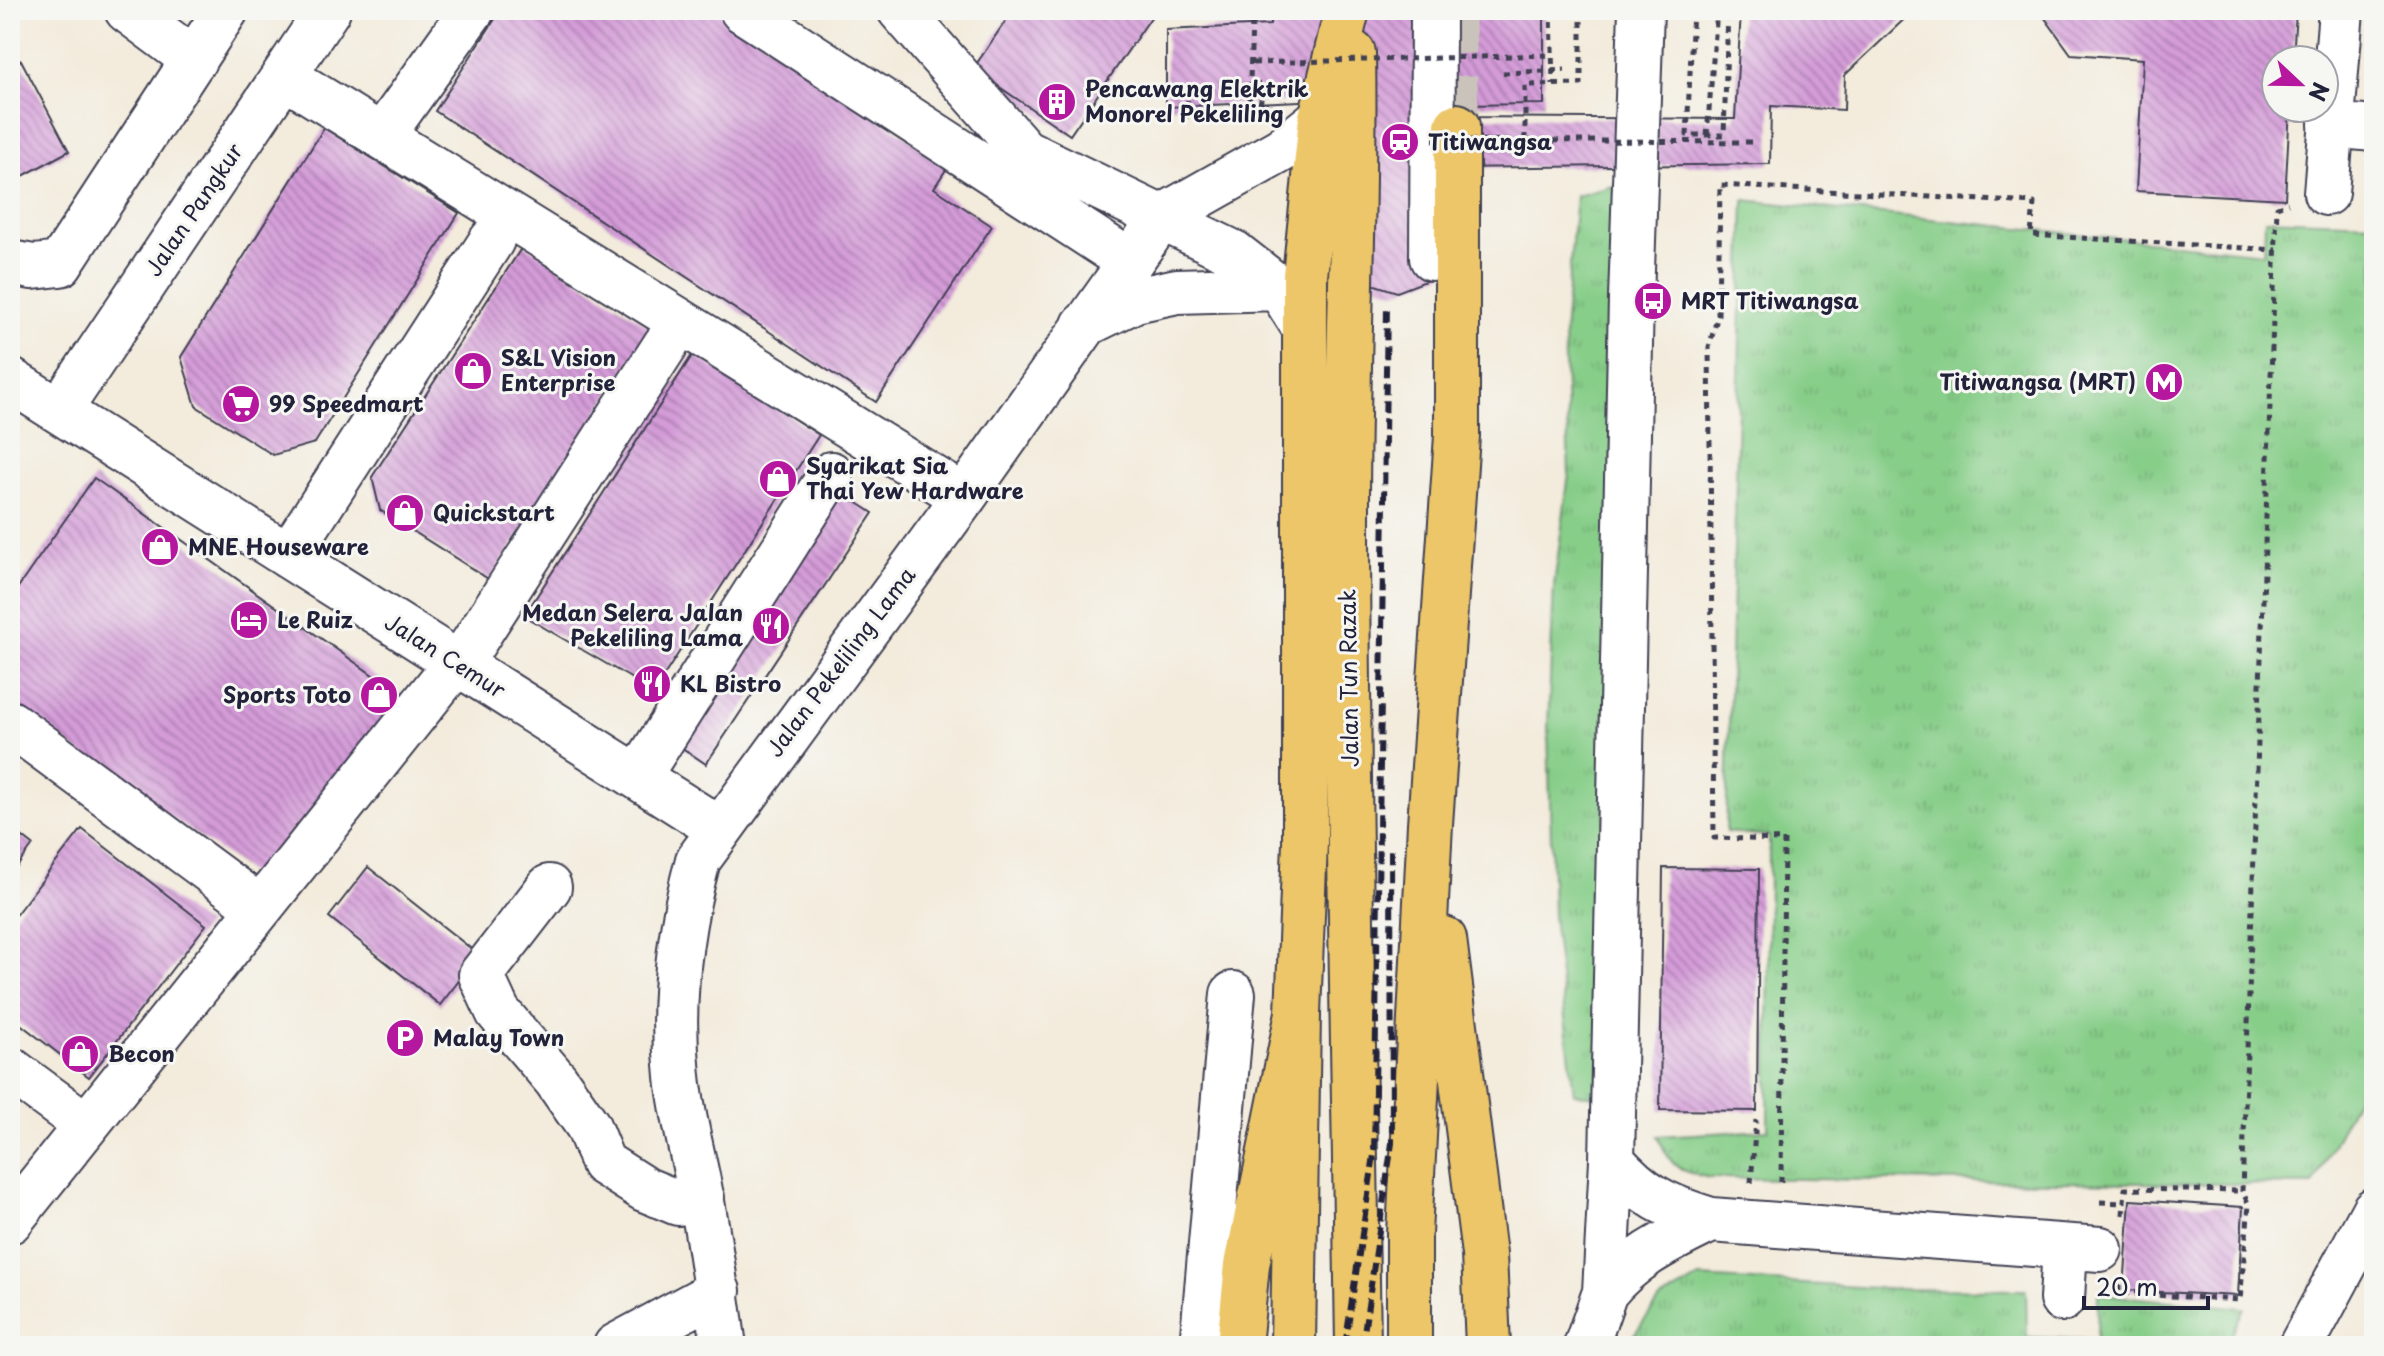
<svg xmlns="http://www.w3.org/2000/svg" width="2384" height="1356" viewBox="0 0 2384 1356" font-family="'Playpen Sans',sans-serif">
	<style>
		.grass { fill: url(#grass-tufts); stroke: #547862; stroke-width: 2 }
		.building { fill: url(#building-back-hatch) }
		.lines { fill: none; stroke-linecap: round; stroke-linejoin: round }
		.major-tunnel { stroke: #c9c3bb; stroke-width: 44; stroke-dasharray: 44 22; stroke-linecap: butt }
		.minor-casing { stroke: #414053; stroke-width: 48 }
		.major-casing { stroke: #414053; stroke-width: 48 }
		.highway-casing { stroke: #414053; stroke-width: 48 }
		.path { stroke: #414053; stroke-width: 5; stroke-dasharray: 6 6; stroke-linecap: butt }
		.minor { stroke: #fff; stroke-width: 44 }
		.major { stroke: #ecc669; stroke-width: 44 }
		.highway { stroke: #ecc669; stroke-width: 44 }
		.rail { stroke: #22223b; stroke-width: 6; stroke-dasharray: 12 6; stroke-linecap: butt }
		.path-bridge { stroke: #414053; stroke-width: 5; stroke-dasharray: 6 6; stroke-linecap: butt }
		.labels { text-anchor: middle; stroke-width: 6; stroke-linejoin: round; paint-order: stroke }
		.poi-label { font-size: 22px; font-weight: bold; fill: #22223b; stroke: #f6f6f2; text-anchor: start }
		.street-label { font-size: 22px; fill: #22223b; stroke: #f6f6f2 }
	</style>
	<defs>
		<pattern id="grass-tufts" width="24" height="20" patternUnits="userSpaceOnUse" patternTransform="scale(2)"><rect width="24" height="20" fill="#87ce89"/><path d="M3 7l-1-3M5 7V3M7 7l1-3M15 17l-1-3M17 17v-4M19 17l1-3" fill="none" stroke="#74b177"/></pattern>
		<pattern id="building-back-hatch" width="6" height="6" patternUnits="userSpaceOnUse" patternTransform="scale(2)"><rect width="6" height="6" fill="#d49bd8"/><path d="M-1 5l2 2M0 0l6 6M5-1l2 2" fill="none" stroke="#ac7eb0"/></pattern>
	</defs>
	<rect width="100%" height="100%" fill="#f6f6f2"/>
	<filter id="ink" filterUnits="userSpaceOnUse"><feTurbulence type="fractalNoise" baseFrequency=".0125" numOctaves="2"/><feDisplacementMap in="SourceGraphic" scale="16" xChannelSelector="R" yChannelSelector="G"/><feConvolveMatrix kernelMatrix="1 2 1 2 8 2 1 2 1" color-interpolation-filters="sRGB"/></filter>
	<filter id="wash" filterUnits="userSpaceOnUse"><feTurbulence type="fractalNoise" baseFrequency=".006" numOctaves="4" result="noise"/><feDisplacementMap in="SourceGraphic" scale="32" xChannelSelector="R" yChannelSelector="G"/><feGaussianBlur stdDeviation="1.8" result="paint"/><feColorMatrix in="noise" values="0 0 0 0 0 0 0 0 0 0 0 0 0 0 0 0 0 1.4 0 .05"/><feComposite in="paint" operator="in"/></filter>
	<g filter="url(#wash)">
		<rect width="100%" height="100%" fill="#f3ebdb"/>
		<path class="grass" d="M1617,185L1599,1096L1574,1094L1553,917L1548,728L1554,585L1569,474L1564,334L1576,196Z
			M1744,200L2264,253L2265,219L2374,223V1063L2313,1185L1710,1178C1678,1171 1671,1168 1658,1136L1768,1130L1769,836L1726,832Z
			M1699,1278L1893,1289L2026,1290L2027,1337L2097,1340L2098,1294L2244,1308L2226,1346H1625L1660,1300Z"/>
		<g id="blocks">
			<path class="building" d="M501,10H715L949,165L934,188L992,226L876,402L435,111Z
				M1013,10H1156L1070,135L973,69Z
				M1271,10H1544V104L1460,105L1458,117L1735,119L1741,10H1914L1845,75L1844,110L1771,106L1770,164L1450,168L1444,274L1397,292L1372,284L1345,99L1166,107V30L1270,25Z
				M2005,10H2296L2293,60H2276V108H2290L2285,199L2136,191L2143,59L2071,54L2042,14Z
				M21,60L69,151L10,183V66Z
				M324,128L459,213L315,443L273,455L196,406L181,357Z
				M524,244L652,328L490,580L380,510L372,477Z
				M693,354L819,435L665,674L641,684L524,616Z
				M94,478L404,697L271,887L10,703V599Z
				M836,489L873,513L706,764L669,739Z
				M10,827L33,845L10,876Z
				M82,829L206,925L89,1077L10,1016V922Z
				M368,867L479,955L440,1005L329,917Z
				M1663,868L1759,869L1757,1111L1660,1110Z
				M2130,1200L2243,1207L2238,1296L2124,1290Z"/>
		</g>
	</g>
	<g filter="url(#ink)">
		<use href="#blocks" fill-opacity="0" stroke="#414053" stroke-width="2"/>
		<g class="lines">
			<path class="major-tunnel" d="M1453,10L1457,126"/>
			<g class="minor-casing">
				<path id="minor" d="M127,10L194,60
					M742,10L1129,261
					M900,10L1024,151L1234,253L1279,288L1305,329
					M284,76L964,497
					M2331,125L2374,129
					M382,136L472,10
					M2326,193L2341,10
					M1432,258L1433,10
					M10,263L33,267L60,264L226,10
					M1084,325L1135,300L1177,291L1279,288
					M10,380L718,828
					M59,411L328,10
					M288,556L492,240
					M10,723L260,908
					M638,777L831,474
					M549,887L481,975L498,1012L556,1080L588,1126L603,1163L644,1189L678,1203L702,1198
					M10,1069L86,1125
					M1612,1160C1644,1196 1665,1206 1711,1220L2100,1249
					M10,1221L444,678L459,665L666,344
					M1605,1292C1636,1255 1669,1241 1711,1220
					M2062,1299L2065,1247
					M616,1346L718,1291
					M724,1346C717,1298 711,1250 702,1202C695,1160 682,1119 678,1076C670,1003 679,931 698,860L964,497L1162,217L1281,150L1321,118
					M1202,1346L1233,994
					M1586,1346L1605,1292L1612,1160L1631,299L1641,10
					M2301,1346L2374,1210"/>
			</g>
			<g class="major-casing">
				<path id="major" d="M1353,53C1356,204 1347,356 1347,508C1347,787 1354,1067 1358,1346
					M1444,939L1484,1254L1488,1346
					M1293,1346L1298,1013L1305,843V276L1321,118L1347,10
					M1409,1346V1234L1430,824L1457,436V126"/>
			</g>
			<g class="highway-casing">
				<path id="highway" d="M1239,1346L1247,1265L1298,1013"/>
			</g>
			<path class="path" d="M1693,10L1687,135H1724L1728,10
				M1503,73L1565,70
				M1249,113L1187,116L1188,89L1264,84L1258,114
				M1707,135L1717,10
				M1525,140V85L1581,84V10
				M1781,1182L1784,840L1714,838L1709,347L1718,315L1720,185L2034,203L2031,235L2277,250
				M1751,1183L1756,1120
				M2100,1202L2123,1203
				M2123,1215L2125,1189L2242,1191
				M2119,1285V1293L2240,1300L2249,1205L2242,1191L2277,207L2288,203"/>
			<use href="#minor" class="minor"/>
			<use href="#major" class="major"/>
			<use href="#highway" class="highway"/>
			<path class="rail" d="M1345,1346L1374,1155L1387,306
				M1362,1346L1392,1143L1391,850"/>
			<path class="path-bridge" d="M1551,10L1553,85
				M1253,63L1552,55
				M1249,113L1252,19
				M1433,140L1751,142"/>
		</g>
	</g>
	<defs>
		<g id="building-disc" transform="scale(2)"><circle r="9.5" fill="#b5179e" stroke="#f6f6f2"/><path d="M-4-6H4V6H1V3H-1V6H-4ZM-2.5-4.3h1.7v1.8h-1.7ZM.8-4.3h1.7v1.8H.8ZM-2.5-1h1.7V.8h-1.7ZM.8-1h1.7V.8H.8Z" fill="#fff"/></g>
		<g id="station-disc" transform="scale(2)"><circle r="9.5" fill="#b5179e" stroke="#f6f6f2"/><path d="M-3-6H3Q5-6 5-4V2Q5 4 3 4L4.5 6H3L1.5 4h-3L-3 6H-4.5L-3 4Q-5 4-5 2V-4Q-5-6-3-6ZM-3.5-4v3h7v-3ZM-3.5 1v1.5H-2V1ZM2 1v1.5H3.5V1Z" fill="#fff"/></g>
		<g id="bus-disc" transform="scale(2)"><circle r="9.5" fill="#b5179e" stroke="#f6f6f2"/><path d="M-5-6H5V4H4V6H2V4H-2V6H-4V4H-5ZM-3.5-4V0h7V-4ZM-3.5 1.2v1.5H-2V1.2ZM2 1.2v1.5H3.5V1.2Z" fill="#fff"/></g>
		<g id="shop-disc" transform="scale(2)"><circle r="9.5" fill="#b5179e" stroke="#f6f6f2"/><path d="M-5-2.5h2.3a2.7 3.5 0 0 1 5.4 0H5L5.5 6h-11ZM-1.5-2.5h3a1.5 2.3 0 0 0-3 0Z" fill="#fff"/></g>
		<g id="metro-disc" transform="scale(2)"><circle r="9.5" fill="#b5179e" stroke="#f6f6f2"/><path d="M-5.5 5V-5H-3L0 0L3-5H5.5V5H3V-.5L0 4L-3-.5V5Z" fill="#fff"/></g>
		<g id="supermarket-disc" transform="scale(2)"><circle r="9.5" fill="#b5179e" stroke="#f6f6f2"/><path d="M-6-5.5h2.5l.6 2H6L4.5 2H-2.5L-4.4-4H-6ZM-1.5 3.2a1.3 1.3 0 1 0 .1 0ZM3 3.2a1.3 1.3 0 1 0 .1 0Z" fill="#fff"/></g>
		<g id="hotel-disc" transform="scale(2)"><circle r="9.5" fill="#b5179e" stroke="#f6f6f2"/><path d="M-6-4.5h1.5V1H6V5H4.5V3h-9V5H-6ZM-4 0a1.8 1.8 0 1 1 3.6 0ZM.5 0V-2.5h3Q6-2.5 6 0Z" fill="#fff"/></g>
		<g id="restaurant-disc" transform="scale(2)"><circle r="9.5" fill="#b5179e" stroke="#f6f6f2"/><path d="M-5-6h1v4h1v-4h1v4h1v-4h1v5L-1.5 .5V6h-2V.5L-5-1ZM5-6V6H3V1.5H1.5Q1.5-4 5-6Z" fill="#fff"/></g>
		<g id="parking-disc" transform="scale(2)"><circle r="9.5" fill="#b5179e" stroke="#f6f6f2"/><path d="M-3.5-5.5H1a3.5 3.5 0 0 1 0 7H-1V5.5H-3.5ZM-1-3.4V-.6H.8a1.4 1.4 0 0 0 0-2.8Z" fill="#fff"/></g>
	</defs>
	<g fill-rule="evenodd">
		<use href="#building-disc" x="1057" y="102"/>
		<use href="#station-disc" x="1400" y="142"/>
		<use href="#bus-disc" x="1653" y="301"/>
		<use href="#shop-disc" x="473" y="371"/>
		<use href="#metro-disc" x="2164" y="382"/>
		<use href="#supermarket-disc" x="241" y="404"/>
		<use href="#shop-disc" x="778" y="479"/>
		<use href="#shop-disc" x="405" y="513"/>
		<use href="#shop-disc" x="160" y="547"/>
		<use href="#hotel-disc" x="249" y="620"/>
		<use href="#restaurant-disc" x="771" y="626"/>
		<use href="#restaurant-disc" x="652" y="684"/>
		<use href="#shop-disc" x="379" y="695"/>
		<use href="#parking-disc" x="405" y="1038"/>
		<use href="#shop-disc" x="80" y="1054"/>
	</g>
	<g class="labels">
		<g class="poi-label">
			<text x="1085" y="97">Pencawang Elektrik<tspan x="1085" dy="25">Monorel Pekeliling</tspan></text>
			<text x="1428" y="150">Titiwangsa</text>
			<text x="1681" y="309">MRT Titiwangsa</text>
			<text x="501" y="366">S&amp;L Vision<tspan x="501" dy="25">Enterprise</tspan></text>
			<text x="2136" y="390" text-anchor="end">Titiwangsa (MRT)</text>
			<text x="269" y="412">99 Speedmart</text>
			<text x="806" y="474">Syarikat Sia<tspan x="806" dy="25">Thai Yew Hardware</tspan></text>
			<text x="433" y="521">Quickstart</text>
			<text x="188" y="555">MNE Houseware</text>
			<text x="743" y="621" text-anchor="end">Medan Selera Jalan<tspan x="743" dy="25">Pekeliling Lama</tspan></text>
			<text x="277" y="628">Le Ruiz</text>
			<text x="680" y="692">KL Bistro</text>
			<text x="351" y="703" text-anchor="end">Sports Toto</text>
			<text x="433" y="1046">Malay Town</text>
			<text x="108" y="1062">Becon</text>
		</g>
		<g class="street-label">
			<text transform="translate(194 210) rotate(-56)" y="8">Jalan Pangkur</text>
			<text transform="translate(445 656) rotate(32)" y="8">Jalan Cemur</text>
			<text transform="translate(841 662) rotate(-53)" y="8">Jalan Pekeliling Lama</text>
			<text transform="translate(1349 678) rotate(-91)" y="8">Jalan Tun Razak</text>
		</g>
	</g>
	<rect width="2384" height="1356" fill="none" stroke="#f6f6f2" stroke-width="40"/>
	<g transform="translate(2300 84) rotate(112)"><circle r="38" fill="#f6f6f2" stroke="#a1a1a9" stroke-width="2"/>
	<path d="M0-6L14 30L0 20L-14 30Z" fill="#b5179e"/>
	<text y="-12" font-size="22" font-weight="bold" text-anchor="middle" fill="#22223b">N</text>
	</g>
	<path d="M2084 1296v12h124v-12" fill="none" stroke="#22223b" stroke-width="4"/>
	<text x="2096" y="1296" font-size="24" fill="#22223b" stroke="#f6f6f2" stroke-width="6" paint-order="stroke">20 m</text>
</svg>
